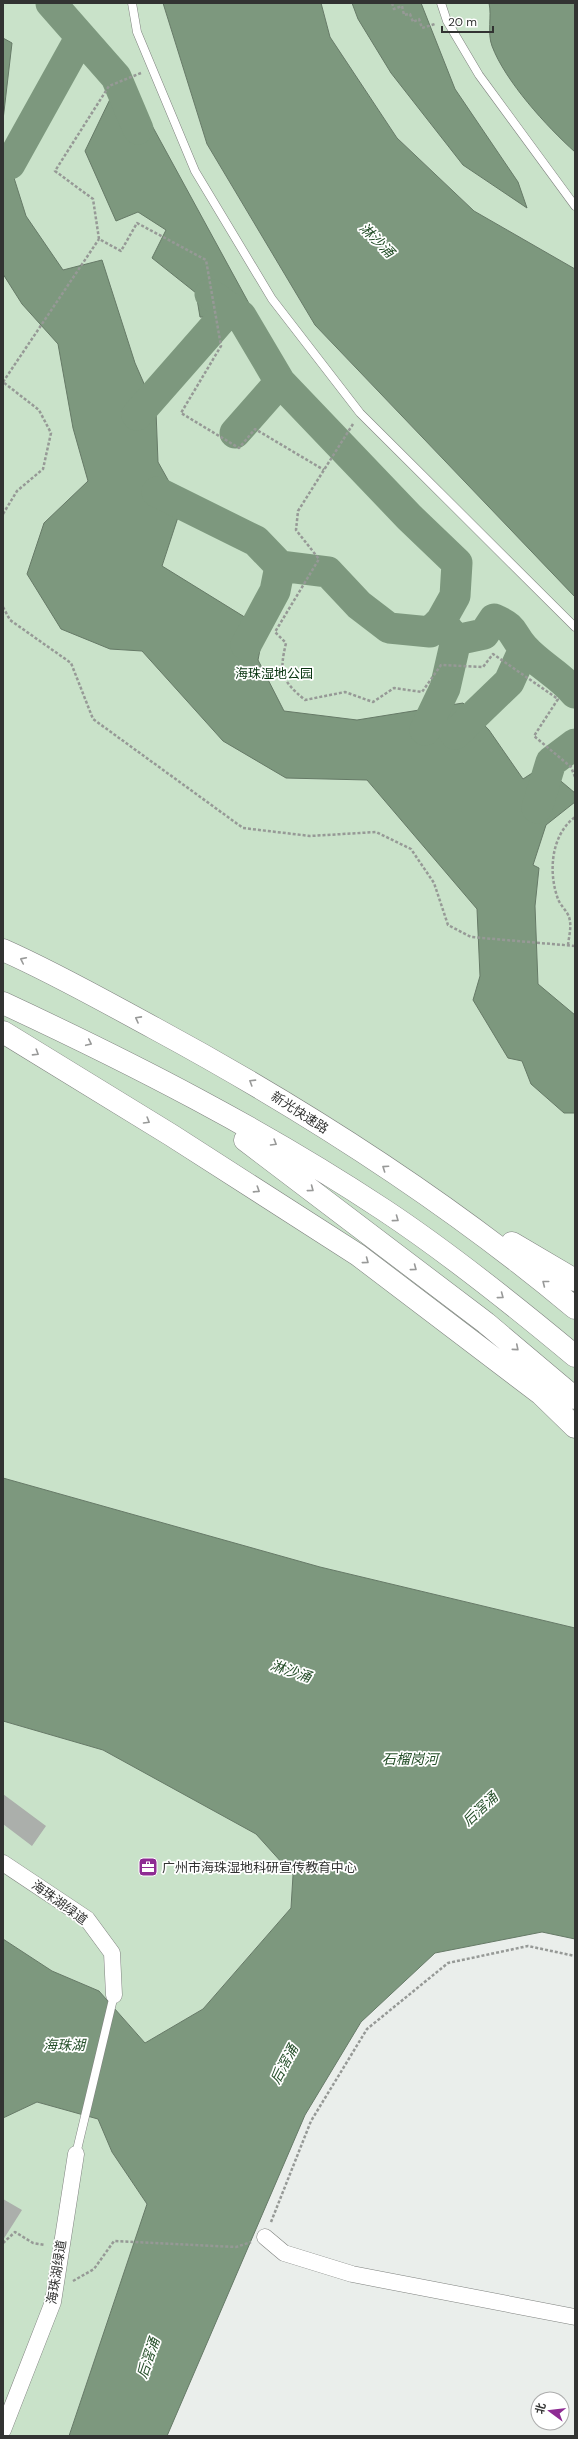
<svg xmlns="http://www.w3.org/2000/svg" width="578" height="2439" viewBox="0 0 578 2439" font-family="'DM Sans','Noto Sans SC',sans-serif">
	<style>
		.green { fill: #c9e2c9 }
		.water { fill: #7d987e; stroke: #667a67 }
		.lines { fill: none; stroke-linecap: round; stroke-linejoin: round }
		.river { stroke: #7d987e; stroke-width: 31 }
		.building { fill: #abafab }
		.lane-casing { stroke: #7f827f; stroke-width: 9 }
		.street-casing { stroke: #7f827f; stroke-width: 17 }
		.highway-casing { stroke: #7f827f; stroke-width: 23 }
		.path { stroke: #969996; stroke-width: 2.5; stroke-dasharray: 3 2; stroke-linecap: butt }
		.lane { stroke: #fff; stroke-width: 8 }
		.street { stroke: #fff; stroke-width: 16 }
		.highway { stroke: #fff; stroke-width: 22 }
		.oneway { stroke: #989998 }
		.labels { text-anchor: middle; stroke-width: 3.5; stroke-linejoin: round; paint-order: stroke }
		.park-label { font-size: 13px; fill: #07340f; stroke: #fff }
		.street-label { font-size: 13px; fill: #323332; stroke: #fff }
		.poi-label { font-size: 13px; fill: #323332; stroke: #fff; text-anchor: start }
		.water-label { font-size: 14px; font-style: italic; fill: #254f29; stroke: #fff }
	</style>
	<rect width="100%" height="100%" fill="#eaeeeb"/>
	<path class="green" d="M3,3H163L207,144L315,325L537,557L575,589V1628L320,1567L3,1478Z
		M321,3H575V269L474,211L397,138L330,37Z
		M3,1721L103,1750L257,1834L293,1875L291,1908L203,2009L145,2043L99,1991L52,1971L3,1939Z
		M37,2102L99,2119L112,2152L147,2204L69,2436H3V2118Z"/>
	<path class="water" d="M163,3H321L330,37L397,138L474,211L575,269V597L315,325L207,144Z
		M352,3H421L455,89L518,182L527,208L463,165L391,73L358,19Z
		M489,3H575V152C547,127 505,81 492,46C487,33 492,16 489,3Z
		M3,38L12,43L3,120Z
		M131,87L258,320L200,317L196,293L152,258L166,230L138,212L116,221L85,151L113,93Z
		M3,143L26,216L63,270L102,260L135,363L156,411L158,462L182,505L162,566L264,629L258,660L284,711L357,720L463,703L489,730L523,779L543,766L575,793V802L546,825L533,865L539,868L535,906L538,984L575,1015V1113H564L531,1084L522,1061L508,1058L473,1000L480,976L477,909L367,780L286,778L223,741L142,651L110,649L61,629L27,574L44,523L88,481L73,428L58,344L22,304L3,274Z
		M3,1478L320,1567L575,1628V1939L542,1932L435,1953L361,2022L305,2115L167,2436H69L147,2204L112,2152L98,2119L37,2102L3,2118V1939L52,1971L99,1991L145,2043L203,2009L291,1908L293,1875L256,1834L103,1750L3,1721Z"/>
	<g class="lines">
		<path class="river" d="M51,3L116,77L138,129
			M10,164L80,38
			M210,294L241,316L280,382L409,517L457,563L455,596L441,621L456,640L484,634L494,619C517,629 510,633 524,648C539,665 560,675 575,693
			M137,415L231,308
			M235,433L280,382
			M157,492L256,541L280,566L328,572L359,605L389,628L430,632L441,621
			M246,645L275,591L280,566
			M425,730L445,688L456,640
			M455,734L509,682L524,649
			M537,808L551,762L575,744"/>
	</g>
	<path class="building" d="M3,1794L46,1826L32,1846L3,1824Z
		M3,2199L22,2210L3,2240Z"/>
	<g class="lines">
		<g class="lane-casing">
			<path id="lane" d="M132,3L137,32L195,171L272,299L360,413L575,627
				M441,3L447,21L479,75L575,206
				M76,2154L114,1995"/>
		</g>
		<g class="street-casing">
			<path id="street" d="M3,1863L87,1919L112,1953L114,1995
				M265,2237L284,2253L352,2274L575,2317
				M3,2430L53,2302L76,2154"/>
		</g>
		<g class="highway-casing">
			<path id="highway" d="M3,950C55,973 104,1001 154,1028C302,1108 446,1200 575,1308
				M3,1003C134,1064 263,1130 384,1210C449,1253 515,1306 575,1356
				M3,1032L171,1135L358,1255L541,1394L575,1427
				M245,1140L486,1323L575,1398
				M512,1243L575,1280"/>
		</g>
		<path class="path" d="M392,3L394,9L402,6L404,15L410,14L413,22L419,19L422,28L435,24
			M141,73L109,86L55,171L93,199L99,239L121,251L137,223L206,260L221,346L181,413L239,448L255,429L324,470
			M3,382L99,239
			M353,424L298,511L296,530L319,559L275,632L286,643C279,673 281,680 305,700L345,692L373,702L394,688L422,692L441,665L483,667L493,654L558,699L534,736L571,767L575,777
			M3,514L17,491L43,469L51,433L39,410L3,382
			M3,607L10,620L71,663L93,719L243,828L310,836L376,832L411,849L434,883L448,925L471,937L575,946
			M568,945C569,936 572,926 569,917C567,911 560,905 558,899C548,872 551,835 575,817
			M271,2222L311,2121L367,2029L448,1963L528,1946L575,1956
			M3,2243L15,2232L33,2243L45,2245
			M73,2281L94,2269L114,2241L236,2247L251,2242"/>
		<use href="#lane" class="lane"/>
		<use href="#street" class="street"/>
		<use href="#highway" class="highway"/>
	</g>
	<defs><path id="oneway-chevron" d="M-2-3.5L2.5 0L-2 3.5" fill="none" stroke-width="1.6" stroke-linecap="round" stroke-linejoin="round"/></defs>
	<g class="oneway">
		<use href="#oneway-chevron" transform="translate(23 960) rotate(-154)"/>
		<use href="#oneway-chevron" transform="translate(138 1019) rotate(-152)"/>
		<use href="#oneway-chevron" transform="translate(89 1043) rotate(25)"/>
		<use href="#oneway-chevron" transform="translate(36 1053) rotate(32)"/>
		<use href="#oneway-chevron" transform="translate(252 1082) rotate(-148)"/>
		<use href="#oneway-chevron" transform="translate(147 1121) rotate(31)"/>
		<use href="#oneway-chevron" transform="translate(274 1143) rotate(31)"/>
		<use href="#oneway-chevron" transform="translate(385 1168) rotate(-146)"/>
		<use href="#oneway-chevron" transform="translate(311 1189) rotate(37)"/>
		<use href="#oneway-chevron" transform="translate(257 1190) rotate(33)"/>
		<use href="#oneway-chevron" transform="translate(396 1219) rotate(36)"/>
		<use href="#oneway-chevron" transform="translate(366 1261) rotate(37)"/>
		<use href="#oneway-chevron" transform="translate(414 1268) rotate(37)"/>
		<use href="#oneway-chevron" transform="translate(545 1283) rotate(-142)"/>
		<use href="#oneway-chevron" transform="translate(501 1296) rotate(37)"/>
		<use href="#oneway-chevron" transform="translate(516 1348) rotate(40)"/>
	</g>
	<defs>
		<g id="office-square" transform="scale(1)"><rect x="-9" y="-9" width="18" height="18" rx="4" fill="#8e2b93" stroke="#fff"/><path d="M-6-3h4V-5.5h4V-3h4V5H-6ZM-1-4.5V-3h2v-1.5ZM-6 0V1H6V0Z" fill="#fff"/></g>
	</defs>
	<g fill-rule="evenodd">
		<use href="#office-square" x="148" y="1867"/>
	</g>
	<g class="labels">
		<g class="park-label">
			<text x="274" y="678">海珠湿地公园</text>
		</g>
		<g class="street-label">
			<text transform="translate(300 1112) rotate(33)" y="5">新光快速路</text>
			<text transform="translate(60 1902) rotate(36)" y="5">海珠湖绿道</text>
			<text transform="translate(56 2272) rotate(-81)" y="5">海珠湖绿道</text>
		</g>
		<g class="poi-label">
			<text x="162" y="1872">广州市海珠湿地科研宣传教育中心</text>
		</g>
		<g class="water-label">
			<text transform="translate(377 240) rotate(45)" y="5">淋沙涌</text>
			<text transform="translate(291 1671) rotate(18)" y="5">淋沙涌</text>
			<text x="410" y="1764">石榴岗河</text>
			<text transform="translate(480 1809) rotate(-43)" y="5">后滘涌</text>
			<text x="64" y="2050">海珠湖</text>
			<text transform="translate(284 2064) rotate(-62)" y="5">后滘涌</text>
			<text transform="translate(148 2358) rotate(-71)" y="5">后滘涌</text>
		</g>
	</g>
	<rect width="578" height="2439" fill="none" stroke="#323332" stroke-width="8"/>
	<g transform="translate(550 2411) rotate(285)"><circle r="19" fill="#ffffff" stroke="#adadad"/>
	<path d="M0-3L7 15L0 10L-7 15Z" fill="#8e2b93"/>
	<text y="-6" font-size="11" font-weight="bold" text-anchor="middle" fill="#323332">北</text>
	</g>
	<path d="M442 26v6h51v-6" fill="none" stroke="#323332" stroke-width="2"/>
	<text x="448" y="26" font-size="12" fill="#323332" stroke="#ffffff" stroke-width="3" paint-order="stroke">20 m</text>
</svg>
